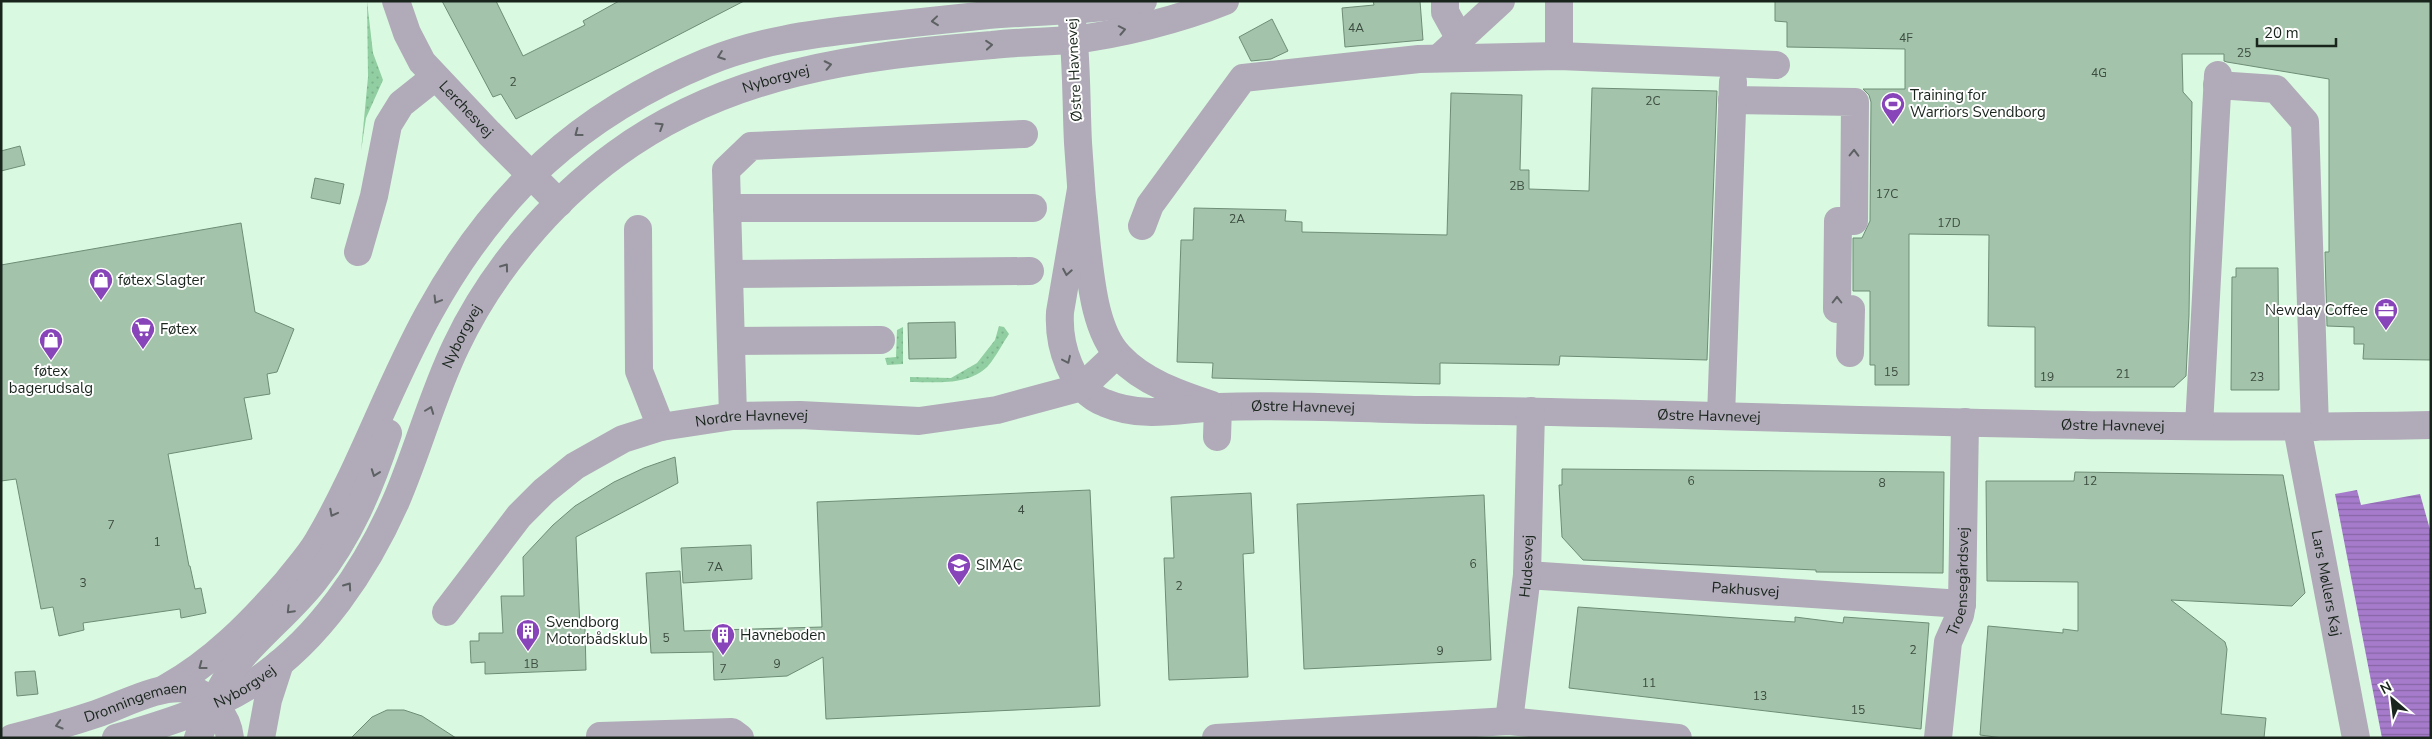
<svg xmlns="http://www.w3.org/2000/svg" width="2432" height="739" viewBox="0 0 2432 739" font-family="'Nunito Sans',sans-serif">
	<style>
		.grass { fill: url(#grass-dots) }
		.water { fill: url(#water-rules) }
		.building { fill: #a3c3aa; stroke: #6f8d76 }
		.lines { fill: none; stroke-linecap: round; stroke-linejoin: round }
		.minor { stroke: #b1aab9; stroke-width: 28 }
		.oneway { stroke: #5d6163 }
		.labels { text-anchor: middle; stroke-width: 4; stroke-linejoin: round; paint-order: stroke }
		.number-label { font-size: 12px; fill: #3c4c40 }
		.street-label { font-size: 15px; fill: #19251c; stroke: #fff }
		.poi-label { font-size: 15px; fill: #19251c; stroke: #fff; text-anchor: start }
	</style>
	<defs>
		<pattern id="grass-dots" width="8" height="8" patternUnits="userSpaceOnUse" patternTransform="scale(1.25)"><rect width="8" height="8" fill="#91cea1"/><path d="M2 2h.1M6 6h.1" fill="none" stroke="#7cb18a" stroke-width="1.8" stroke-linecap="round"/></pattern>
		<pattern id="water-rules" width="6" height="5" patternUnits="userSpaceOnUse" patternTransform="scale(1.25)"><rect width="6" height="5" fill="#a67bcc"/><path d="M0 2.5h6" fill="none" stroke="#8665a5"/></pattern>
	</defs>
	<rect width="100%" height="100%" fill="#d9fae0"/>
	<path class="grass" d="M367,1L373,53L383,80L366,118L361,151L368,77Z
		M999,326L1004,327L1009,334C1002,344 996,357 988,366C969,386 935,382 910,382V377L951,378L977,363L995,340Z
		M903,327V364L887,365L885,358L896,357L897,330Z"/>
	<path class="water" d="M2357,490L2361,505L2420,494L2431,533V738H2382L2335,494Z"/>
	<path class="building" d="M442,1H496L523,56L585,25L583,21L619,1H744L516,119L501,94L493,97Z
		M1373,1H1420L1423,40L1345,47L1342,8L1374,5Z
		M1775,1H2431V360L2363,359L2364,344H2354V327L2327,326L2325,252H2329V79L2227,62L2224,61V54H2182L2183,92L2192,102L2189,315L2186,376L2174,387H2035V327L1988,326L1989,235L1909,234V385H1875V365H1870V291H1853V238H1862L1870,221L1871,102L1869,95L1863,89H1905V49L1787,47V22L1775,21Z
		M1272,19L1288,51L1271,59L1251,61L1239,37Z
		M1592,88L1717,91L1707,360L1560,356L1559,365L1440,363V384L1212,378L1213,363L1177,362L1181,240H1193L1194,208L1286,210L1285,221L1302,222V232L1447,235L1451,93L1522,95L1520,170H1529V189L1589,191Z
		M20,146L25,165L1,171V151Z
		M315,178L344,184L340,204L311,198Z
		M241,223L255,312L294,329L277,372L267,374L270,394L244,398L252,439L168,454L189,566H190L195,589L201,588L206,613L181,618L180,609L83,623L84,630L59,636L53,607L41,609L16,479L1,481V265Z
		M2236,268H2278L2279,390H2231L2232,277H2236Z
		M955,322L956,358L909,359L908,323Z
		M675,457L678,483L576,537L580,629L585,628L586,670L485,674V662L471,663L470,641H479V633H503L501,596H524L523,557L553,525L575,506L614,482L644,468Z
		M1562,469L1944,472L1943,573L1816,572V570L1583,560L1562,537L1559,485H1562Z
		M2075,472L2283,475L2305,593L2292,606L2171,600L2225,642L2227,649L2221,714L2266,718L2264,738H2003L1980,735L1988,626L2063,633V629L2078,631V582L1987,581L1986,481H2074Z
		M1090,490L1100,706L826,719L823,657L787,676L714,680L713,652L651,653L646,573L680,571L684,631L822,627L817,502Z
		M1251,493L1254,553L1243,554L1248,677L1169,680L1164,558H1174L1171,497Z
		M1484,495L1491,660L1304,669L1297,504Z
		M751,545L752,579L683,583L681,548Z
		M1578,607L1795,622V617L1843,623L1844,617L1929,623L1921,729L1569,688Z
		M35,671L38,694L17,696L15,672Z
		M387,710H404L422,716L456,738H351L372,717Z"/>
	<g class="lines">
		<g class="minor">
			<path id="s1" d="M396,1L407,33L422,62L489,133L559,203"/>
			<path d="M1445,1V12L1460,39"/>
			<path d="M1072,22C1077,62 1076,103 1078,143C1080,178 1083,213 1087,248C1091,281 1095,331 1119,356C1143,382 1179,394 1212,405"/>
			<path d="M1559,56V1"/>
			<path d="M1439,58L1501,1"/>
			<path d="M2217,85L2276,89L2305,122L2315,427"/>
			<path d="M1732,100L1855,102L1854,221H1838L1837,309H1851L1850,353"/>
			<path id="s2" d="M1081,189L1060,312C1058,345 1071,390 1105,403C1143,419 1179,409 1219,407C1288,404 1359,409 1428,410C1762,414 2096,432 2431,425"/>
			<path d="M727,208H1033"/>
			<path d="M1142,226L1150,205L1243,78L1419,59L1559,56L1776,65"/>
			<path d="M638,229L639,371L661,427"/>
			<path d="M358,252L374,196L388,125L401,104L435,77"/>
			<path d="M729,274L1030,271"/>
			<path d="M731,341L881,340"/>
			<path d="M733,416L726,170L751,146L1024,134"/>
			<path d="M1721,416L1733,82"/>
			<path d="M2199,426L2218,75"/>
			<path id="s3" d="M2297,428L2356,738"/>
			<path d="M1217,437L1218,407"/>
			<path id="s4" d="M1527,575L1962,604"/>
			<path id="s5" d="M446,612L519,516L544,491L575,466L623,439L661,427L733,416L800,415L919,421L997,410L1082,387L1117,354"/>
			<path d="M166,688C213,662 251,623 287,582C297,569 310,555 318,541C361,468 388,387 429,313C495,193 580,114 707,62C758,41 811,34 865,28C906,24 947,19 988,15C1040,11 1092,11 1143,1"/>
			<path id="s6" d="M1509,721L1527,575L1531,411"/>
			<path d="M600,736L732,732L740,738"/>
			<path id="s7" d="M12,738C40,731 69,723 96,714C123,705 160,684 187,689C209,692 228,717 230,738"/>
			<path id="s8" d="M116,738C164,724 214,709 256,681C319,639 366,569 396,501C418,450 432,396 456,346C491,272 550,202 616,154C728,72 858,56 992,45C1018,42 1045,42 1071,40C1118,35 1181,19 1225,1"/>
			<path d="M198,738C209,710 222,681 241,658C264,631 292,609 314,581C350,536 370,487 388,433"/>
			<path d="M261,738L268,700L280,663"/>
			<path d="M1216,738L1509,721L1678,738"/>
			<path id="s9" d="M1938,738L1948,642L1960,615L1962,604L1965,422"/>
		</g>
	</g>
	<defs><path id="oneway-chevron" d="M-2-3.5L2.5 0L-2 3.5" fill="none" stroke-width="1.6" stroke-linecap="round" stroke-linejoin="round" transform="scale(1.25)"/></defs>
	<g class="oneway">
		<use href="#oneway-chevron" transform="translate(935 21) rotate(174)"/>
		<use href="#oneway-chevron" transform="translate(1122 30) rotate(-11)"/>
		<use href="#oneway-chevron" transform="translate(989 45) rotate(-5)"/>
		<use href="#oneway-chevron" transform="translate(721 56) rotate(160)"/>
		<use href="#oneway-chevron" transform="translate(828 65) rotate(-12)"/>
		<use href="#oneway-chevron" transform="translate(660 126) rotate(-32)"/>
		<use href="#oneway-chevron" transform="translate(578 133) rotate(143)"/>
		<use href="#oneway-chevron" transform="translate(1854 153) rotate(-89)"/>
		<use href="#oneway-chevron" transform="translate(505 267) rotate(-54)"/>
		<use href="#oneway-chevron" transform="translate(1067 272) rotate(100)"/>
		<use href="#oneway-chevron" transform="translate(437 300) rotate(121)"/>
		<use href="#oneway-chevron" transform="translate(1837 300) rotate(-90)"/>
		<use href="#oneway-chevron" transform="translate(1067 360) rotate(65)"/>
		<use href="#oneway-chevron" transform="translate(430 410) rotate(-69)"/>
		<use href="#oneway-chevron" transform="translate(375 473) rotate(110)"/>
		<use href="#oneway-chevron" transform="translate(333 513) rotate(118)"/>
		<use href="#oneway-chevron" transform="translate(348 586) rotate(-55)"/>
		<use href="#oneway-chevron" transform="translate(290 610) rotate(134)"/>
		<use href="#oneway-chevron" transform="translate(202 666) rotate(143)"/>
		<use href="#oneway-chevron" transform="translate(59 725) rotate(164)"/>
	</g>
	<defs>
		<g id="stadium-pin" transform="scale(1.25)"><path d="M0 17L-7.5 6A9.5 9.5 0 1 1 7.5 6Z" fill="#8845ba" stroke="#fff"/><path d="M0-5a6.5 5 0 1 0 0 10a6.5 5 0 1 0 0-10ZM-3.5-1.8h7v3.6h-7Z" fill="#fff"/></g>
		<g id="shop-pin" transform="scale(1.25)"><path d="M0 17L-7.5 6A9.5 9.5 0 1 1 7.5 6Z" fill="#8845ba" stroke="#fff"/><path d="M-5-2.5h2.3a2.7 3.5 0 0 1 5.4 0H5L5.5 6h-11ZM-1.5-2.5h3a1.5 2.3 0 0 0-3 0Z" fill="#fff"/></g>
		<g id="office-pin" transform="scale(1.25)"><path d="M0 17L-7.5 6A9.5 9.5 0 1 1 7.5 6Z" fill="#8845ba" stroke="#fff"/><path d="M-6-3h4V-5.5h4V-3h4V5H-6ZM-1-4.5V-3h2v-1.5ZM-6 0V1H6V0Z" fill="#fff"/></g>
		<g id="supermarket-pin" transform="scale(1.25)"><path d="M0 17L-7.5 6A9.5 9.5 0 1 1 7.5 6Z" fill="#8845ba" stroke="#fff"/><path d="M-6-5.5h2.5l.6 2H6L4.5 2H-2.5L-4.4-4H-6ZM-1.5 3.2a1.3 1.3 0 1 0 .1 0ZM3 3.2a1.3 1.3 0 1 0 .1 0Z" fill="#fff"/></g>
		<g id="university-pin" transform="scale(1.25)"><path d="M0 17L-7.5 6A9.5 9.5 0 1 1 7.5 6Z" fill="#8845ba" stroke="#fff"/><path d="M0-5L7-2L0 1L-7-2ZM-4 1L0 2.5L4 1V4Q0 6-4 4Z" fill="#fff"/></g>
		<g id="building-pin" transform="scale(1.25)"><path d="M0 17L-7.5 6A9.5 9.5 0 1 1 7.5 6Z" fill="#8845ba" stroke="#fff"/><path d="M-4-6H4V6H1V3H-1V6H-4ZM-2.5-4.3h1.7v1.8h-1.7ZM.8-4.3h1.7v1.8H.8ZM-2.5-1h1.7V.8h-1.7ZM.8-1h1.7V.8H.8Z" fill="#fff"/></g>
	</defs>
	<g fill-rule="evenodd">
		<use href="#stadium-pin" x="1893" y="104"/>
		<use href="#shop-pin" x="101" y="280"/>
		<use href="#office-pin" x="2386" y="310"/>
		<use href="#supermarket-pin" x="143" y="329"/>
		<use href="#shop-pin" x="51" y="340"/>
		<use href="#university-pin" x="959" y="565"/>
		<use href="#building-pin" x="528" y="631"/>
		<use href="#building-pin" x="723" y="635"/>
	</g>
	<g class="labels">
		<g class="number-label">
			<text x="1356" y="32">4A</text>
			<text x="1906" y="42">4F</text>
			<text x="2244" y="57">25</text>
			<text x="2099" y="77">4G</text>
			<text x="513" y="86">2</text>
			<text x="1653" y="105">2C</text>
			<text x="1517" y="190">2B</text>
			<text x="1887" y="198">17C</text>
			<text x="1237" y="223">2A</text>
			<text x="1949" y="227">17D</text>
			<text x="1891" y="376">15</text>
			<text x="2123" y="378">21</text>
			<text x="2047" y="381">19</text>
			<text x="2257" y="381">23</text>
			<text x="1691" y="485">6</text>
			<text x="2090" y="485">12</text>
			<text x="1882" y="487">8</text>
			<text x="1021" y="514">4</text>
			<text x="111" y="529">7</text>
			<text x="157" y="546">1</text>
			<text x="1473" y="568">6</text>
			<text x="715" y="571">7A</text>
			<text x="83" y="587">3</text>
			<text x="1179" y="590">2</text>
			<text x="666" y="642">5</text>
			<text x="1913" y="654">2</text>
			<text x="1440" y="655">9</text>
			<text x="531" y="668">1B</text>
			<text x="777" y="668">9</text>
			<text x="723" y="673">7</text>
			<text x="1649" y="687">11</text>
			<text x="1760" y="700">13</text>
			<text x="1858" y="714">15</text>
		</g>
		<g class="street-label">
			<text transform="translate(1074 70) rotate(-93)" y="5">Østre Havnevej</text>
			<text dy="5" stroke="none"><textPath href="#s8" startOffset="979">Nyborgvej</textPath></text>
			<text dy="5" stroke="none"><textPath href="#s1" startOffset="131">Lerchesvej</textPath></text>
			<text dy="5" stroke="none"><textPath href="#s8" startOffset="560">Nyborgvej</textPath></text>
			<text dy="5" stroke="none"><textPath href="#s2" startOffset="432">Østre Havnevej</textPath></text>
			<text dy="5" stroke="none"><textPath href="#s2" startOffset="838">Østre Havnevej</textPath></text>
			<text dy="5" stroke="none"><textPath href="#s5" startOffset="382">Nordre Havnevej</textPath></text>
			<text dy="5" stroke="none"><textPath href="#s2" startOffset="1242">Østre Havnevej</textPath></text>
			<text dy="5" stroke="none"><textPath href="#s6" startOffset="156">Hudesvej</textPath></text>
			<text dy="5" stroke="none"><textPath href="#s9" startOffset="159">Troensegårdsvej</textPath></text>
			<text dy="5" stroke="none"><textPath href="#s3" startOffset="158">Lars Møllers Kaj</textPath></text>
			<text dy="5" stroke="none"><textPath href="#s4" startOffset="219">Pakhusvej</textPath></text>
			<text dy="5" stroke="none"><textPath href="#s8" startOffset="139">Nyborgvej</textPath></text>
			<text dy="5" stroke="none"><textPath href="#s7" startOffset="129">Dronningemaen</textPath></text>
		</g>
		<g class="poi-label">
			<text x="1910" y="100">Training for<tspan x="1910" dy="17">Warriors Svendborg</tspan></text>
			<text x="118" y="285">føtex Slagter</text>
			<text x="2368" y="315" text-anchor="end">Newday Coffee</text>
			<text x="160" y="334">Føtex</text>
			<text x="51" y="376" text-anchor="middle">føtex<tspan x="51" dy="17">bagerudsalg</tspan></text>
			<text x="976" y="570">SIMAC</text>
			<text x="546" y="627">Svendborg<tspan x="546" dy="17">Motorbådsklub</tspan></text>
			<text x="740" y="640">Havneboden</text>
		</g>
	</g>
	<rect width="2432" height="739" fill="none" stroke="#19251c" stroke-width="5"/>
	<g transform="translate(2392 699) rotate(332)" stroke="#ffffff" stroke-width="4" paint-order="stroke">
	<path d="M0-4L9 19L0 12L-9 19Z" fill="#19251c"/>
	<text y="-8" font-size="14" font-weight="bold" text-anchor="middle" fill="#19251c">N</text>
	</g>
	<path d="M2257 38v8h79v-8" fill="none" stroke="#19251c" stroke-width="2.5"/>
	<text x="2264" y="38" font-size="15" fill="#19251c" stroke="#ffffff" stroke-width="4" paint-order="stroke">20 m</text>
</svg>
